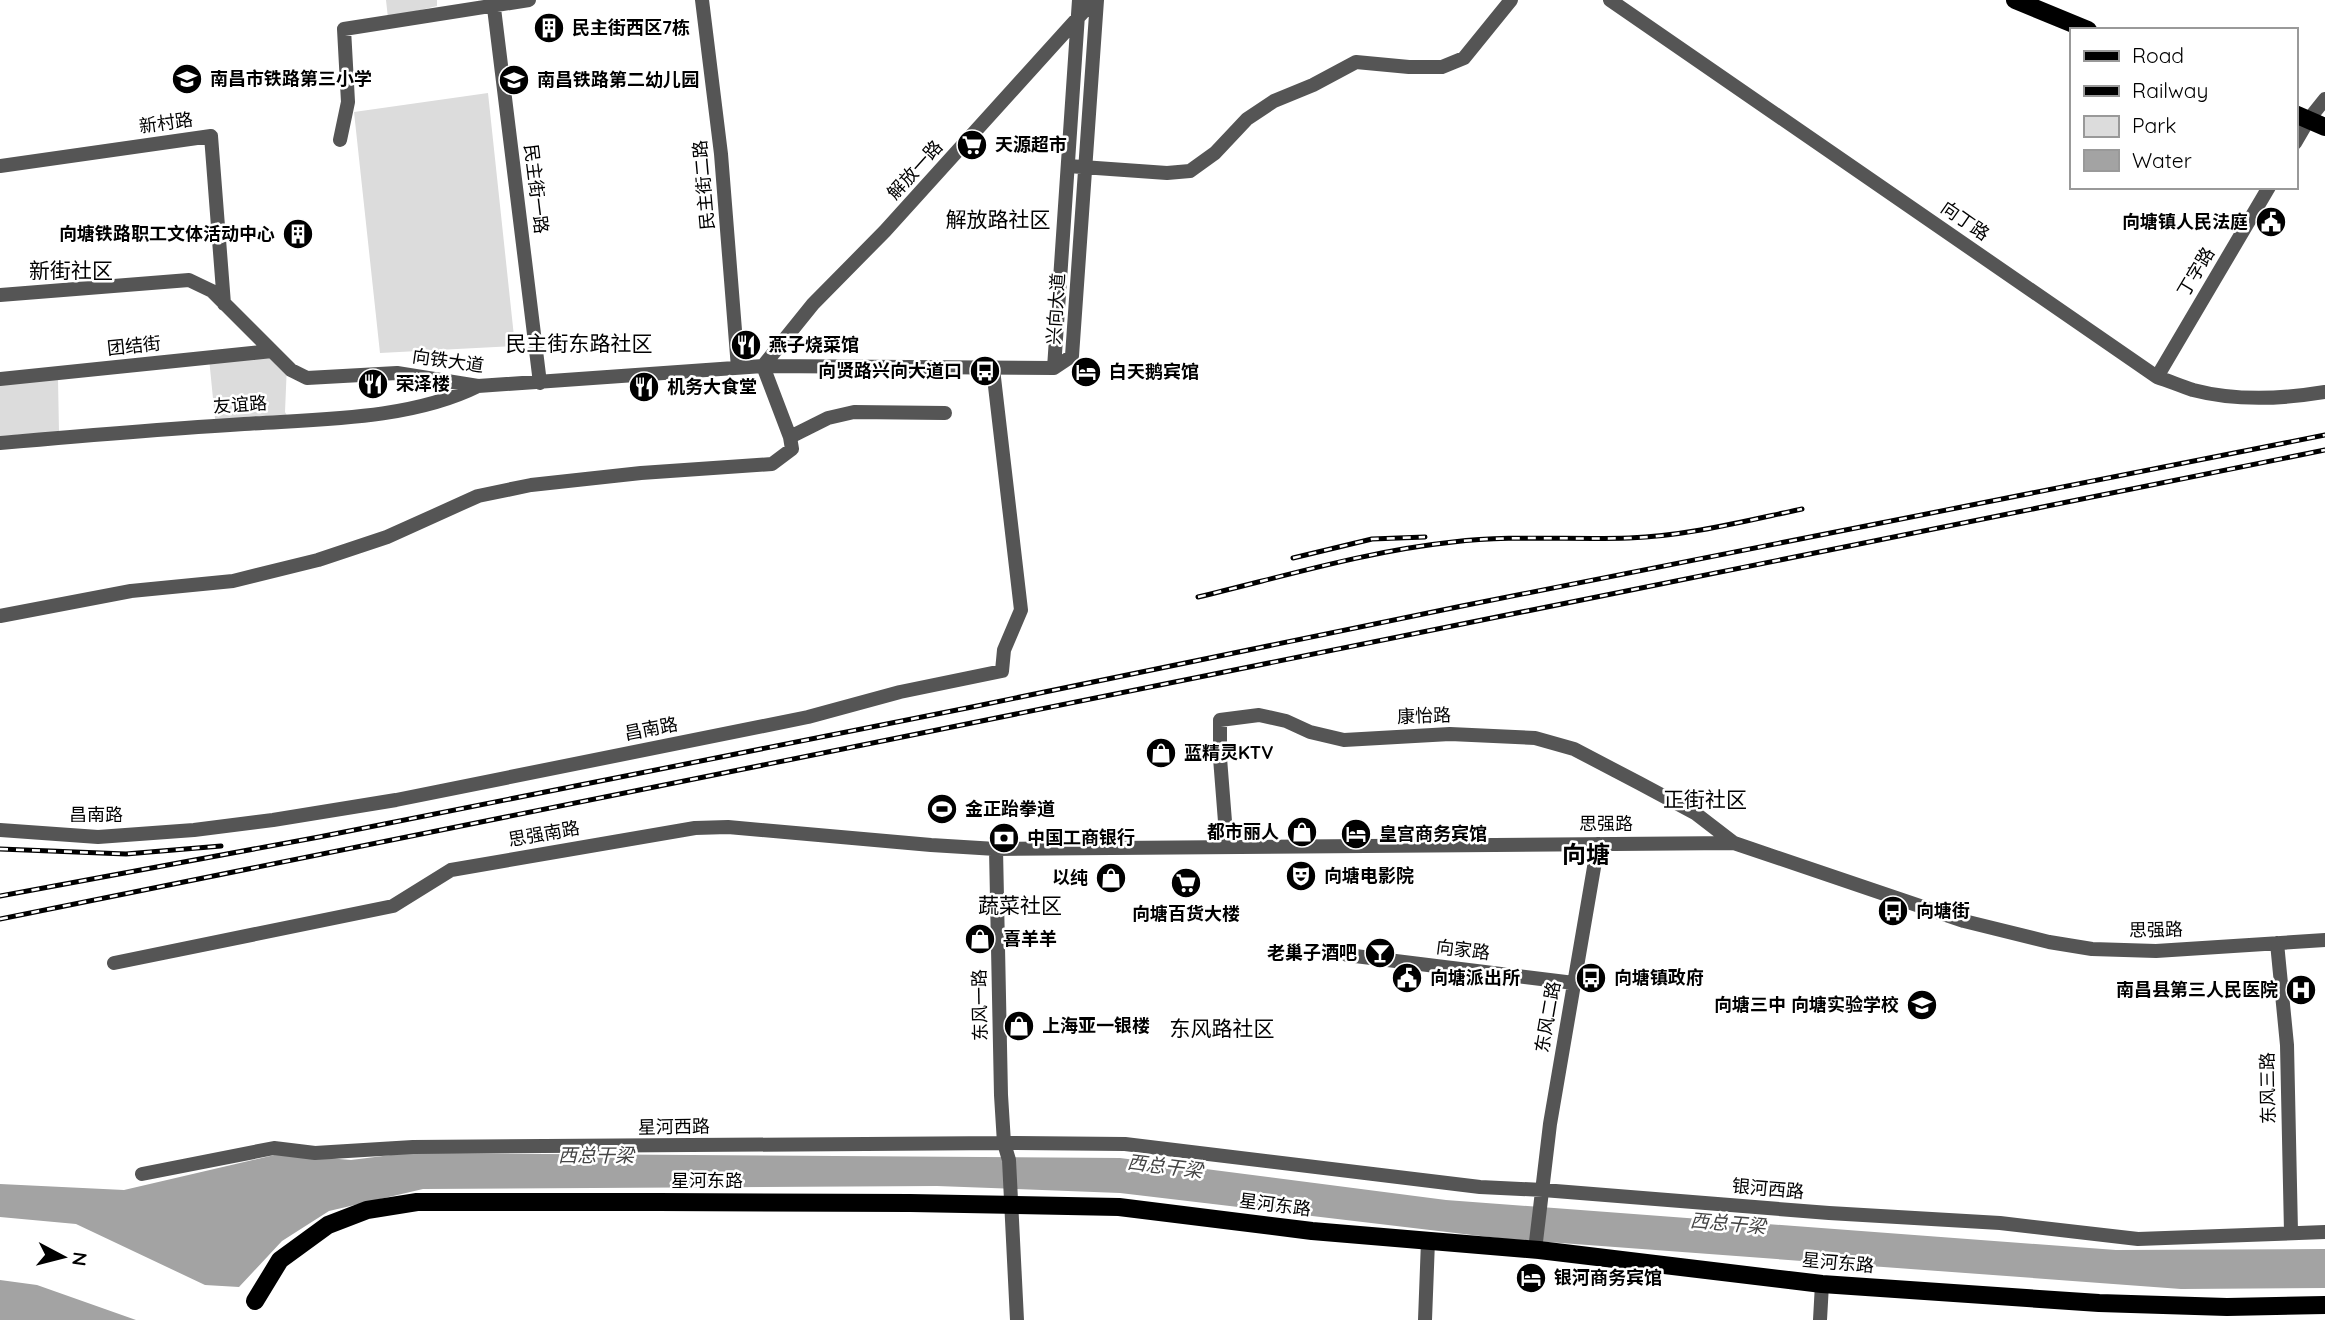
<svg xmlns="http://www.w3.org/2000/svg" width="2325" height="1320" viewBox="0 0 2325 1320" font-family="Quicksand,'Noto Sans SC',sans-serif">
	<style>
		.green { fill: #dcdcdc }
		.water { fill: #a3a3a3 }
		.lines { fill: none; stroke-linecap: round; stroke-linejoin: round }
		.minor { stroke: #555; stroke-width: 14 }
		.major { stroke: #000; stroke-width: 18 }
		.rail-casing { stroke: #000; stroke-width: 5 }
		.rail { stroke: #fff; stroke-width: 2.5; stroke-dasharray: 8; stroke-linecap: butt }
		.labels { text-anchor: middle; stroke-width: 5; stroke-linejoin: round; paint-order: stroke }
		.poi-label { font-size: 18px; font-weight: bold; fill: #000; stroke: #fff; text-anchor: start }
		.street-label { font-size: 18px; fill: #000; stroke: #fff }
		.water-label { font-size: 19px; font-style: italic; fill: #444; stroke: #fff }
		.quarter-label { font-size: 21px; fill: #000; stroke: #fff }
		.district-label { font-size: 24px; font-weight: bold; fill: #000; stroke: #fff }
	</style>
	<rect width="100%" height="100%" fill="#fff"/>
	<path class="green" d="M386,0H437V6L388,18Z
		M488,93L515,346L380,353L354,112Z
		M274,354L287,364L285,412L293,426L216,429L209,358Z
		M58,379L59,432L0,436V385Z"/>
	<path class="water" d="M407,1153L1120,1158L1446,1200L2116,1250L2325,1249V1288L2181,1289L1506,1239L1120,1193L937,1186L423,1189L329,1211L282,1241L239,1287L205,1285L76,1224L0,1217V1184L124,1190L279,1154L351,1160Z
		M0,1280L37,1285L136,1320H0Z"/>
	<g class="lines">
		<path class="minor" d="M493,0L540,383
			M702,0L721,154L738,368
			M1610,0L2157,377C2169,381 2181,386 2193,390C2235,401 2283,399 2325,392
			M340,140L348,102L344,29L529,0
			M2295,143L2309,119L2325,99
			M0,166L211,136L224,304
			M1068,166L1167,173L1190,171L1215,153L1247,119L1274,101L1313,85L1356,62L1409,67H1442L1464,58L1511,0
			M0,295L189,280L212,291L291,370L307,378L397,373L478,386L763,366L1054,368
			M1054,368L1072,356L1097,0
			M1054,368L1079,0
			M2157,377L2269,187
			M0,379L272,351
			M790,437L828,418L854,412L945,413
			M0,443C81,436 162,429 244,424C319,419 410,420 478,386
			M0,616L131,591L233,581L318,560L387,537L478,496L531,485L641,473L772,464L792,449L790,437L763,366L813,304L885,231L1094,0
			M0,830L98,837L194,830L273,820L396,800L808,717L900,692L1002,671L1004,650L1021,610L993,369
			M1227,847L1220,758V720L1259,715L1286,721L1310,732L1344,740L1450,734L1535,738L1574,749L1639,783L1695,813L1734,843
			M996,849L1001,1095L1004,1143L1009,1160L1017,1320
			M2277,943L2287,1045L2291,1232
			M1347,955L1574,983
			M114,963L393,906L451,870L695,828L728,827L931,845L996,849L1734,843L1964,921L2049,942L2092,949L2156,951L2325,940
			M142,1174L274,1148L315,1153L413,1147L1004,1143L1125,1144L1480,1187L1543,1190L1829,1213L2000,1223L2138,1239L2325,1232
			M1535,1250L1550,1124L1598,844
			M1425,1320L1428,1241
			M1820,1320L1822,1284"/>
		<path class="major" d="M2015,0L2088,30
			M2295,114L2325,127
			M255,1301L280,1260L328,1225L367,1210L417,1202H658L910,1203L1119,1207L1312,1231L1539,1250L1822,1284L2099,1303L2227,1307L2325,1305"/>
		<g class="rail-casing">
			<path id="rail" d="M1293,558L1372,539L1425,537
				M1198,597C1282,577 1367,551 1453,542C1512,535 1570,540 1629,538C1687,536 1745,521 1802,509
				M0,849L126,854L221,846
				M0,896L319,837L967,708L1462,606L2325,435
				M0,919L2325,450"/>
		</g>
		<use href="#rail" class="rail"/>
	</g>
	<defs>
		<g id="building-disc" transform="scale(1.575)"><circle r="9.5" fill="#000" stroke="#fff"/><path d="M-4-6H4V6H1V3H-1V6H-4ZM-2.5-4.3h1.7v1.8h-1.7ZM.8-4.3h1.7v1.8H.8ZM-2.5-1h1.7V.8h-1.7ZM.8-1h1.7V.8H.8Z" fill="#fff"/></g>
		<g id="school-disc" transform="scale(1.575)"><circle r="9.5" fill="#000" stroke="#fff"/><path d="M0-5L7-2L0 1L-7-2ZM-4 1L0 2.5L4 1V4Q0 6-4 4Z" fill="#fff"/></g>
		<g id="supermarket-disc" transform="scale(1.575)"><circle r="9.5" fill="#000" stroke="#fff"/><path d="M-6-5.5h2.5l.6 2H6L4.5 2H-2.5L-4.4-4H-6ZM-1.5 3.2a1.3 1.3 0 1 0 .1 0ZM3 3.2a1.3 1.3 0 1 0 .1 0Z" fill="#fff"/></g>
		<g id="civic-disc" transform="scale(1.575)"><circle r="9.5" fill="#000" stroke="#fff"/><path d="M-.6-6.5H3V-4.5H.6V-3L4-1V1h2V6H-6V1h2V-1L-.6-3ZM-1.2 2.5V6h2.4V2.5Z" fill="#fff"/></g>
		<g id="restaurant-disc" transform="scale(1.575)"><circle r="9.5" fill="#000" stroke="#fff"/><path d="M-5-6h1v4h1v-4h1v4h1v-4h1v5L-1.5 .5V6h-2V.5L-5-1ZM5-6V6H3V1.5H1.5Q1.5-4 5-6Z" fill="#fff"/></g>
		<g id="bus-disc" transform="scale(1.575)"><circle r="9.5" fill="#000" stroke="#fff"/><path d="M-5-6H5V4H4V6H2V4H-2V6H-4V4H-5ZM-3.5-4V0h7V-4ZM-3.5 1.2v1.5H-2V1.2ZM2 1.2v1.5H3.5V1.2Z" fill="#fff"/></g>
		<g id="hotel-disc" transform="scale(1.575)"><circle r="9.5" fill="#000" stroke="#fff"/><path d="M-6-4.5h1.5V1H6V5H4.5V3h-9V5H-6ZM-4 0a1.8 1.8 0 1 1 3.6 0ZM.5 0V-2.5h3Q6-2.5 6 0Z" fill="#fff"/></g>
		<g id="shop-disc" transform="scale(1.575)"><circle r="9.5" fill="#000" stroke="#fff"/><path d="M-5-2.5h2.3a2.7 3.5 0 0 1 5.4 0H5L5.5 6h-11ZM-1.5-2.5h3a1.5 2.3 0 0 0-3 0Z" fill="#fff"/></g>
		<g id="stadium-disc" transform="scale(1.575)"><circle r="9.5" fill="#000" stroke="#fff"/><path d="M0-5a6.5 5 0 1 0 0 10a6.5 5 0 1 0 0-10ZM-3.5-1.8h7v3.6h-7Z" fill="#fff"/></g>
		<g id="bank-disc" transform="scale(1.575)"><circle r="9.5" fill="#000" stroke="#fff"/><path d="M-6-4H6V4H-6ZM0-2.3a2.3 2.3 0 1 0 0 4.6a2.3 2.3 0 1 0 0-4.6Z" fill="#fff"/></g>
		<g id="theatre-disc" transform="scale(1.575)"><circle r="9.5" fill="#000" stroke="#fff"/><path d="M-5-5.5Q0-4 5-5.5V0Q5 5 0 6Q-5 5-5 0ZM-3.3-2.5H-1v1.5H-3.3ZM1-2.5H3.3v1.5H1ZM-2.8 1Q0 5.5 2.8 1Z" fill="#fff"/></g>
		<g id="bar-disc" transform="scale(1.575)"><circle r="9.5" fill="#000" stroke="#fff"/><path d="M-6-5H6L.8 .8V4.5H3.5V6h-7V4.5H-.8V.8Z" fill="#fff"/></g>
		<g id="hospital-disc" transform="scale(1.575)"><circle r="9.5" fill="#000" stroke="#fff"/><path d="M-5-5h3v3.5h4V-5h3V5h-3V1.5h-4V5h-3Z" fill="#fff"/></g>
	</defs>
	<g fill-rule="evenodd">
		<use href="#building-disc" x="549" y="28"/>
		<use href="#school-disc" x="187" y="79"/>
		<use href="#school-disc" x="514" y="80"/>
		<use href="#supermarket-disc" x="972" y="145"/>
		<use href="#civic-disc" x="2271" y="222"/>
		<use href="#building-disc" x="298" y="234"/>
		<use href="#restaurant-disc" x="746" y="345"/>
		<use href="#bus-disc" x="985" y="371"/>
		<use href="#hotel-disc" x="1086" y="372"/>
		<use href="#restaurant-disc" x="373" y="384"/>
		<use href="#restaurant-disc" x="644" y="387"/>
		<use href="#shop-disc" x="1161" y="753"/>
		<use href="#stadium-disc" x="942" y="809"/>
		<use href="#shop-disc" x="1302" y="832"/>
		<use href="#hotel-disc" x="1356" y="834"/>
		<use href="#bank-disc" x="1004" y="838"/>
		<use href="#theatre-disc" x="1301" y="876"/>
		<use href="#shop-disc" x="1111" y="878"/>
		<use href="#supermarket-disc" x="1186" y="883"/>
		<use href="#bus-disc" x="1893" y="911"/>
		<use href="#shop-disc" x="980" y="939"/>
		<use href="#bar-disc" x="1380" y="953"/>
		<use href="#civic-disc" x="1407" y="978"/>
		<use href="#bus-disc" x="1591" y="978"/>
		<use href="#hospital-disc" x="2301" y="990"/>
		<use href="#school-disc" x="1922" y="1005"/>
		<use href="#shop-disc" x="1019" y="1026"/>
		<use href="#hotel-disc" x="1531" y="1278"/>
	</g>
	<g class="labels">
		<g class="poi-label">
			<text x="572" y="34">民主街西区7栋</text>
			<text x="210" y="85">南昌市铁路第三小学</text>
			<text x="537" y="86">南昌铁路第二幼儿园</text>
			<text x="995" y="151">天源超市</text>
			<text x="2248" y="228" text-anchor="end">向塘镇人民法庭</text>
			<text x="275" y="240" text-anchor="end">向塘铁路职工文体活动中心</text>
			<text x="769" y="351">燕子烧菜馆</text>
			<text x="962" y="377" text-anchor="end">向贤路兴向大道口</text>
			<text x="1109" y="378">白天鹅宾馆</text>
			<text x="396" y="390">荣泽楼</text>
			<text x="667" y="393">机务大食堂</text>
			<text x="1184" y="759">蓝精灵KTV</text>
			<text x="965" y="815">金正跆拳道</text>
			<text x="1279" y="838" text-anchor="end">都市丽人</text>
			<text x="1379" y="840">皇宫商务宾馆</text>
			<text x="1027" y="844">中国工商银行</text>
			<text x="1324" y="882">向塘电影院</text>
			<text x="1088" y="884" text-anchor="end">以纯</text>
			<text x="1916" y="917">向塘街</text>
			<text x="1186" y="920" text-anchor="middle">向塘百货大楼</text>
			<text x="1003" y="945">喜羊羊</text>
			<text x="1357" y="959" text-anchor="end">老巢子酒吧</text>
			<text x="1430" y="984">向塘派出所</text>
			<text x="1614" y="984">向塘镇政府</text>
			<text x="2278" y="996" text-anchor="end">南昌县第三人民医院</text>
			<text x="1899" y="1011" text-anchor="end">向塘三中 向塘实验学校</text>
			<text x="1042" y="1032">上海亚一银楼</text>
			<text x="1554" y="1284">银河商务宾馆</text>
		</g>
		<g class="street-label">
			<text transform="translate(166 123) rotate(-8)" y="6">新村路</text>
			<text transform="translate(915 170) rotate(-48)" y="6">解放一路</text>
			<text transform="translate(704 185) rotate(-95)" y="6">民主街二路</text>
			<text transform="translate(536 189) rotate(83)" y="6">民主街一路</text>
			<text transform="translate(1965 221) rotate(35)" y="6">向丁路</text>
			<text transform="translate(2196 272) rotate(-59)" y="6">丁字路</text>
			<text transform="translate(1056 309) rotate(-86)" y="6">兴向大道</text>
			<text transform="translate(134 346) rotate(-6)" y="6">团结街</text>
			<text transform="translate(448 361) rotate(8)" y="6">向铁大道</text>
			<text transform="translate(240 405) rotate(-4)" y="6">友谊路</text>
			<text transform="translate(1424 716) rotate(-2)" y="6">康怡路</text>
			<text transform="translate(651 729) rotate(-11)" y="6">昌南路</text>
			<text x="96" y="821">昌南路</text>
			<text x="1606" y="830">思强路</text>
			<text transform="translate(544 834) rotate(-10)" y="6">思强南路</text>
			<text transform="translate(2156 930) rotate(-1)" y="6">思强路</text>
			<text transform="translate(1463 950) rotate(7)" y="6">向家路</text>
			<text transform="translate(980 1005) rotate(-91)" y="6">东风一路</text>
			<text transform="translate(1548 1017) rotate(-80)" y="6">东风二路</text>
			<text transform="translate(2268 1088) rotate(-91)" y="6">东风三路</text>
			<text transform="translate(674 1127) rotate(-1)" y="6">星河西路</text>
			<text x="707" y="1187">星河东路</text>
			<text transform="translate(1768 1189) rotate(5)" y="6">银河西路</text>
			<text transform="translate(1275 1205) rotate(7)" y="6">星河东路</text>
			<text transform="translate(1838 1263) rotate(5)" y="6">星河东路</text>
		</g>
		<g class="water-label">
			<text x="596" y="1162">西总干梁</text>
			<text transform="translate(1165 1166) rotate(7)" y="7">西总干梁</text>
			<text transform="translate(1728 1223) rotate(5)" y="7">西总干梁</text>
		</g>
		<g class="quarter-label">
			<text x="998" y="227">解放路社区</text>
			<text x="71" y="278">新街社区</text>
			<text x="579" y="351">民主街东路社区</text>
			<text x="1705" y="807">正街社区</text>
			<text x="1020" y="913">蔬菜社区</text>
			<text x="1222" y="1036">东风路社区</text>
		</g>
		<g class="district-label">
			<text x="1586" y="863">向塘</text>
		</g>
	</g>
	<rect x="2070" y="28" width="228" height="161" fill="#ffffff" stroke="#999999" stroke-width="2"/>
	<rect x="2084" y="51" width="35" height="10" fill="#000000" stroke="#999999" stroke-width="2"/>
	<text x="2132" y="63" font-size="21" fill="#000000">Road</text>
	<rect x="2084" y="86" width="35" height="10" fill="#000000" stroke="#999999" stroke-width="2"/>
	<text x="2132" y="98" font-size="21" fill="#000000">Railway</text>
	<rect x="2084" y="116" width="35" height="21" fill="#dcdcdc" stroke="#999999" stroke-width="2"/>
	<text x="2132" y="133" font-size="21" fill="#000000">Park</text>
	<rect x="2084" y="150" width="35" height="21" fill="#a3a3a3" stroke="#999999" stroke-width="2"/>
	<text x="2132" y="168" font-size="21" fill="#000000">Water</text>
	<g transform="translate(63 1257) rotate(97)" stroke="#ffffff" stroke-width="5" paint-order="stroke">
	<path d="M0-5L12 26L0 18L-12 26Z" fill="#000000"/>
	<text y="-10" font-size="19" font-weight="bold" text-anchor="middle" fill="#000000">N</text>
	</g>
</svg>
